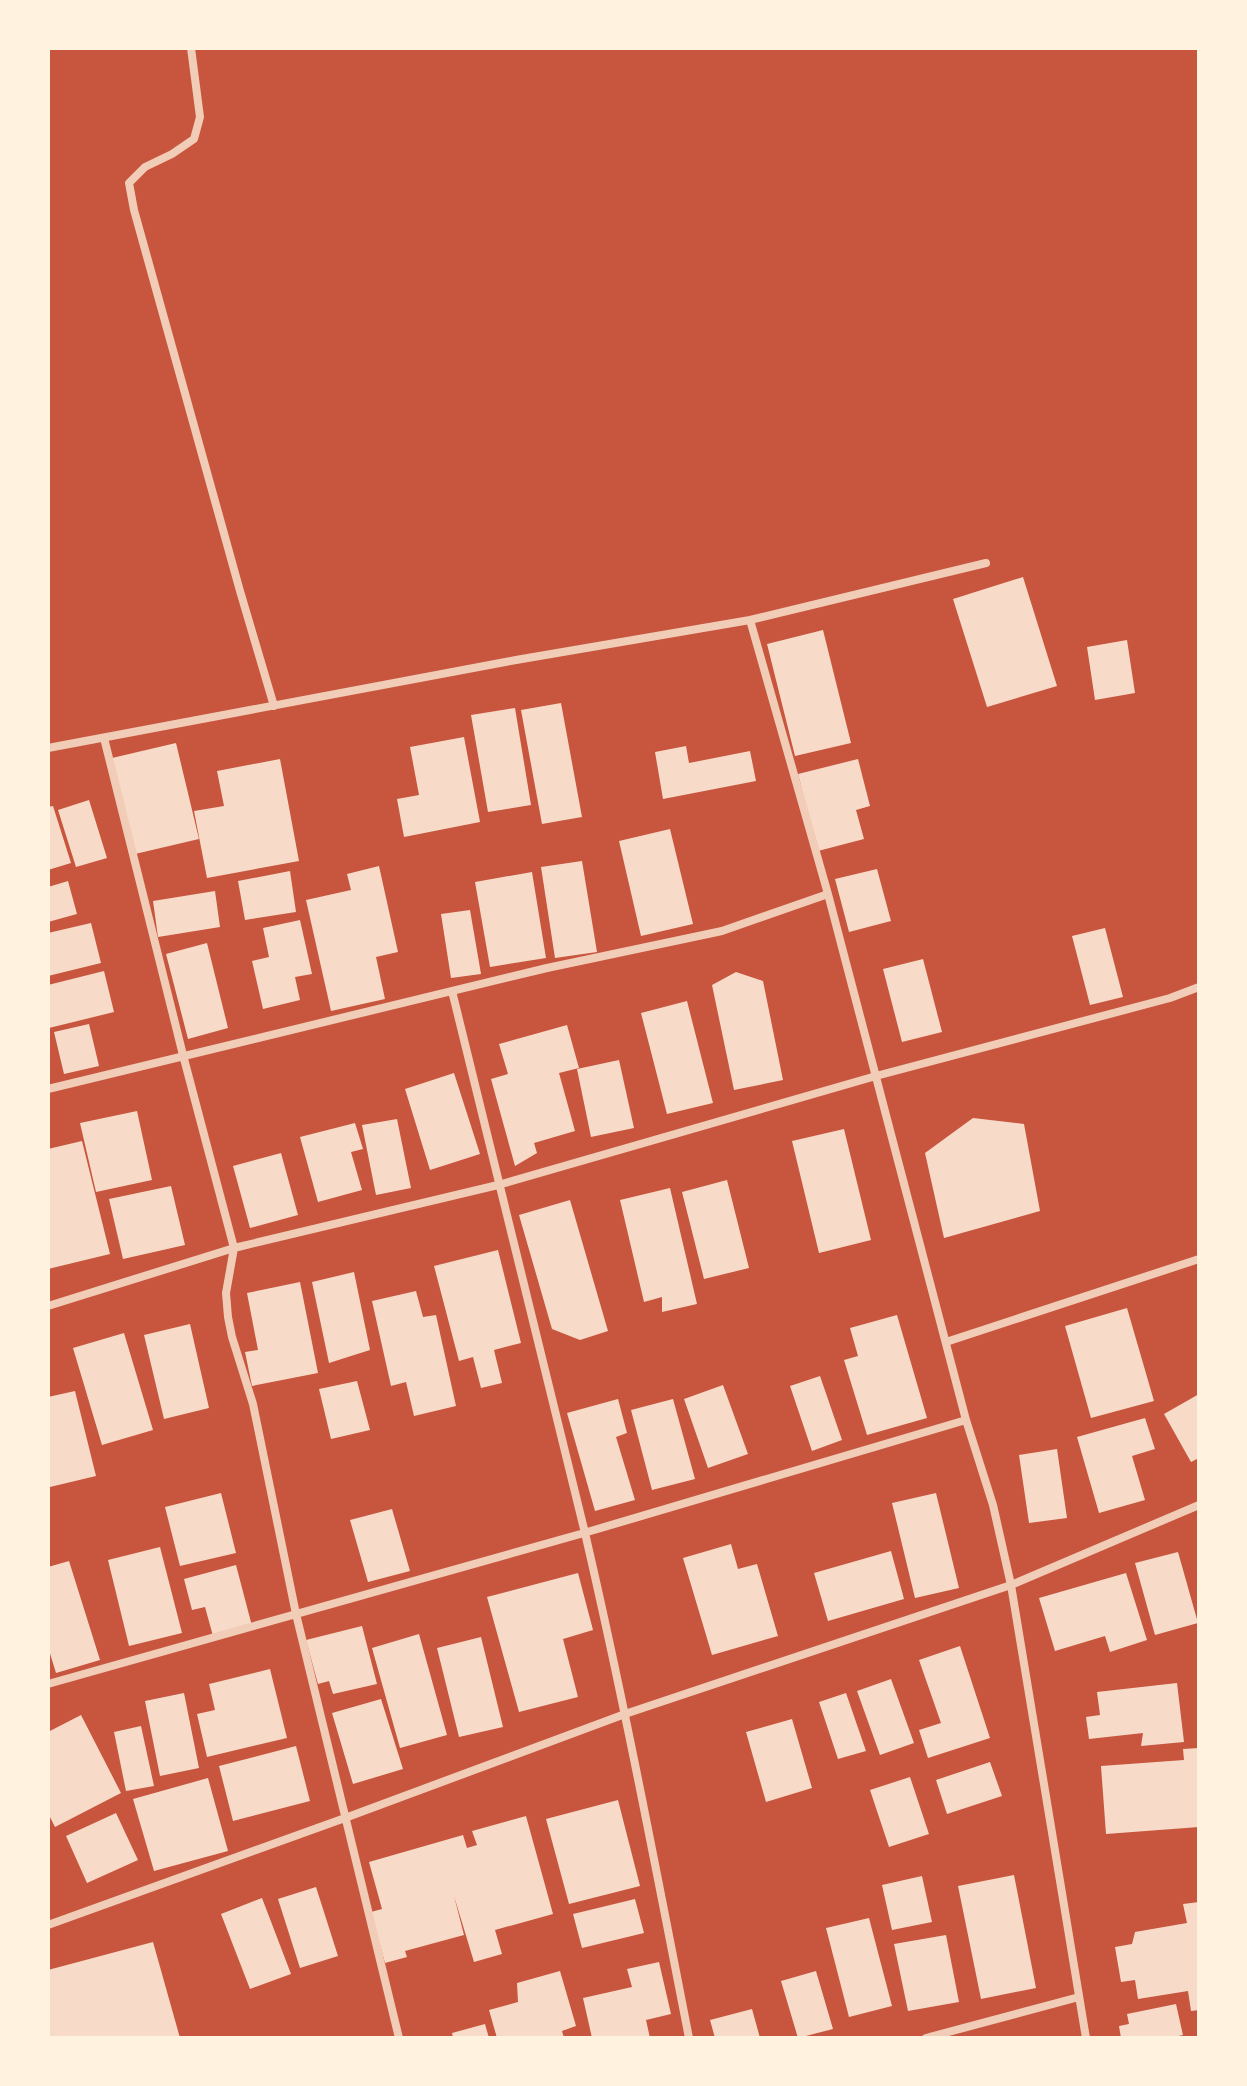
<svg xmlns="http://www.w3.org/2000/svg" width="1247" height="2086" viewBox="0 0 1247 2086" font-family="'Work Sans',sans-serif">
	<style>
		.building { fill: #f7dbc8 }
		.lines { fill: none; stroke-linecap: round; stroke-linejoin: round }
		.minor { stroke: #f1ccb7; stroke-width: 8 }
	</style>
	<rect width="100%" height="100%" fill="#c8553d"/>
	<path class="building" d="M1023,577L1057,686L987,707L953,599Z
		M823,630L851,743L795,756L767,644Z
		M1127,640L1135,693L1095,700L1087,647Z
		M561,703L582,817L542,824L521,710Z
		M515,708L531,805L488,812L471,715Z
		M464,737L480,822L404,837L397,799L419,795L410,747Z
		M176,743L199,839L135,854L112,758Z
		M686,746L689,763L750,751L756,781L663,799L655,752Z
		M280,759L299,861L207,878L194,811L224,806L217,771Z
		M858,759L870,806L856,810L864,839L818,851L798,774Z
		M89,800L107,858L76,867L58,810Z
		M53,806L71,863L48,870V807Z
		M670,829L693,924L641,936L619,841Z
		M582,861L597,952L555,958L541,867Z
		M379,866L398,952L376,957L385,999L331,1011L306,900L351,890L347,874Z
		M877,869L891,921L849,932L835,879Z
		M290,871L296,912L245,920L238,881Z
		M532,872L546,958L490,967L475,882Z
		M68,881L77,914L48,922V887Z
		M215,891L220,927L158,937L153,901Z
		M470,910L481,974L451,978L441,914Z
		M300,920L312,974L295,977L300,1000L263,1009L252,961L269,957L263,928Z
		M91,923L101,963L48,976V933Z
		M1105,928L1123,997L1090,1005L1072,936Z
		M207,943L228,1028L188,1039L166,954Z
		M923,959L942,1032L902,1042L883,969Z
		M104,971L114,1012L49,1028L48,985Z
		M736,972L763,981L783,1080L734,1090L712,985Z
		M687,1001L713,1103L667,1114L641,1013Z
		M89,1024L99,1066L64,1074L54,1032Z
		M567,1025L579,1068L559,1073L575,1131L534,1143L537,1153L515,1166L491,1079L508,1074L499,1044Z
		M619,1060L634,1128L591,1137L577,1069Z
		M454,1073L480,1154L430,1170L405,1089Z
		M137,1111L152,1180L96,1192L80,1123Z
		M973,1118L1024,1124L1040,1211L944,1238L925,1153Z
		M397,1119L411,1188L376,1195L362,1125Z
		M355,1123L363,1149L351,1152L362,1190L318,1202L300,1137Z
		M844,1129L871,1240L819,1253L792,1141Z
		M82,1141L110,1254L48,1269V1149Z
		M281,1153L298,1215L250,1228L233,1166Z
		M727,1180L749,1268L704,1279L682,1192Z
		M171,1186L185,1245L123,1259L109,1199Z
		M670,1188L697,1304L662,1312V1297L644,1302L620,1200Z
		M570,1200L608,1331L580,1340L552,1329L519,1215Z
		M498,1250L521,1343L494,1350L502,1383L481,1388L473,1357L459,1361L434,1266Z
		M354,1272L370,1350L329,1363L312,1282Z
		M300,1282L318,1373L252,1386L245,1352L258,1350L247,1293Z
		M416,1291L423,1317L436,1315L456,1406L414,1416L406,1382L391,1386L372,1301Z
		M1127,1308L1154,1401L1091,1418L1065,1326Z
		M897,1315L927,1418L867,1435L844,1360L858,1356L850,1328Z
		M190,1324L209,1408L164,1419L144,1335Z
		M124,1333L153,1430L102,1445L73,1348Z
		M820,1376L842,1440L812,1451L790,1386Z
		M357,1381L370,1430L331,1439L319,1389Z
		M723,1385L748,1454L708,1468L684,1399Z
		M75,1391L96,1476L50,1487L48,1480V1397Z
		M1199,1394V1458L1191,1462L1164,1414Z
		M618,1399L627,1433L616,1437L635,1500L595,1511L567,1413Z
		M673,1399L695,1479L652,1490L631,1410Z
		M1145,1418L1155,1449L1132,1456L1145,1500L1099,1513L1077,1437Z
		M1057,1449L1067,1518L1029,1523L1019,1455Z
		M221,1493L236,1553L180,1566L165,1507Z
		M936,1493L959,1588L915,1598L892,1503Z
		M392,1509L410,1571L368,1582L350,1520Z
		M731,1544L738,1569L757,1564L778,1636L712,1655L683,1558Z
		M160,1547L182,1633L129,1646L108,1560Z
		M891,1551L904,1599L828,1621L814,1573Z
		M1178,1552L1198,1623L1155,1635L1135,1563Z
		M69,1561L100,1660L56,1673L48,1647V1567Z
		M236,1565L252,1626L213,1636L205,1607L192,1610L184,1579Z
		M578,1573L593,1630L563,1639L578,1697L519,1712L487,1597Z
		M1126,1573L1147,1640L1110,1652L1105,1636L1055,1651L1039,1598Z
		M362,1626L377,1684L333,1694L329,1681L318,1684L306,1640Z
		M419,1634L447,1735L400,1748L372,1648Z
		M481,1637L503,1727L459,1737L437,1648Z
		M960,1646L990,1738L928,1758L919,1730L941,1723L919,1660Z
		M270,1669L287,1738L207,1757L197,1714L215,1710L209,1684Z
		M891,1679L914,1743L880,1755L857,1691Z
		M1177,1683L1184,1742L1141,1746L1143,1733L1089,1739L1086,1717L1100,1715L1097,1692Z
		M184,1693L199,1768L160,1776L145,1701Z
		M846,1693L866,1751L838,1759L819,1702Z
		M381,1699L403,1769L353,1784L332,1713Z
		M81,1715L121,1793L55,1827L48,1813V1732Z
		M792,1719L812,1788L766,1802L746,1732Z
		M141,1726L154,1786L126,1791L114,1732Z
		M296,1746L310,1801L233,1821L219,1766Z
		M1199,1748V1827L1106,1834L1101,1766L1184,1760L1183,1749Z
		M990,1762L1002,1796L947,1814L936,1780Z
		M910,1777L929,1834L889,1847L870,1790Z
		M208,1778L228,1851L154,1871L133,1799Z
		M618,1800L640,1886L569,1904L546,1819Z
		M116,1813L138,1860L87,1883L66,1836Z
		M526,1816L553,1914L495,1930L502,1954L474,1962L454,1896L464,1935L405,1951L407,1957L385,1963L371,1912L382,1909L369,1862L463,1835L467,1848L477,1845L472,1831Z
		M1014,1875L1036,1988L981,1999L958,1886Z
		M922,1876L932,1922L892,1930L882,1885Z
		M316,1887L338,1956L300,1968L278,1899Z
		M262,1898L291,1974L250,1989L221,1914Z
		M635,1899L644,1933L582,1948L573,1914Z
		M1199,1902V2010L1191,2011L1188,1991L1138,1999L1135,1980L1121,1982L1115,1947L1132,1944L1135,1932L1187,1923L1183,1904Z
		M869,1918L892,2006L849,2017L826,1928Z
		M946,1935L959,2002L908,2011L894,1944Z
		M153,1942L180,2038H48V1970Z
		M659,1962L671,2014L646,2020L650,2038H592L583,1998L632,1987L627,1969Z
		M560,1971L576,2026L562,2031L564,2038H497L489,2010L518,2002L517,1983Z
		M816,1971L833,2029L798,2038L781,1981Z
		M1176,2004L1183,2035L1170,2038H1121L1119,2026L1129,2024L1127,2014Z
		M752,2009L760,2038H715L710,2020Z
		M485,2024L489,2038H453L452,2033Z"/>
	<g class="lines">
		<path class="minor" d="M191,48L200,117L194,139L172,154L145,167L129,183L134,210L240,591L274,706
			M750,620L828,894L966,1420L993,1505L1011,1585L1086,2038
			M104,738L183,1055L234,1248L226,1293L228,1317L232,1337L253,1404L296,1614L399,2038
			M48,748L516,660L750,620L986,563
			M452,991C495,1172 542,1352 585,1533C624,1701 656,1869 689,2038
			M48,1089L547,968L722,931L828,894
			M48,1306L234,1248L498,1185L876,1076L1170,998L1199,987
			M946,1342L1199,1259
			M48,1684L584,1533L966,1420
			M48,1925L345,1818L625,1714L1011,1585L1199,1505
			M926,2038L1079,1997"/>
	</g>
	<rect width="1247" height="2086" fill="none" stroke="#fff3e0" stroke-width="100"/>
</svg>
